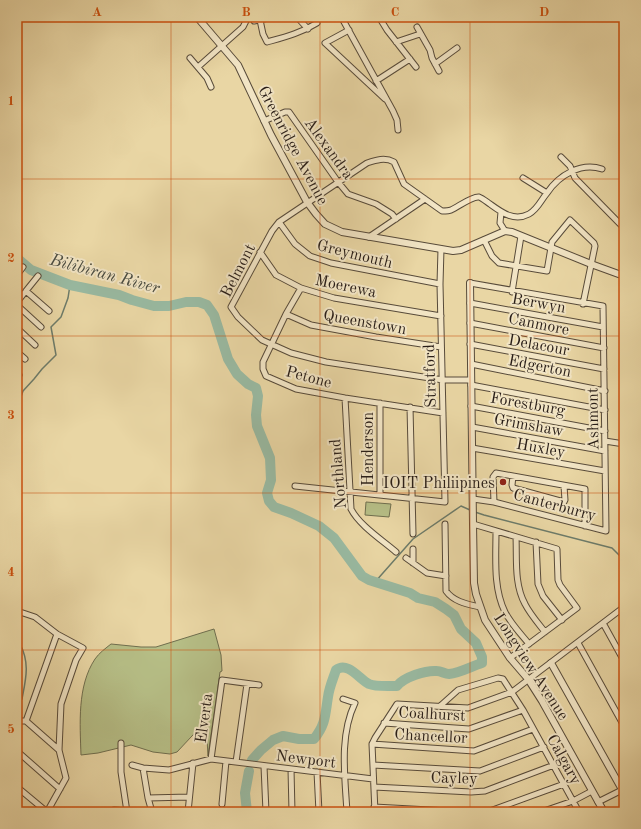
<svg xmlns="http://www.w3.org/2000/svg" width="641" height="829" viewBox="0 0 641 829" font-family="'Old Standard TT',serif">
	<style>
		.green { fill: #b6be86; stroke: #6f6e4e }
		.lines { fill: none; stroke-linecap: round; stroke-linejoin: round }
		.stream { stroke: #6c7b6a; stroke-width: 1.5 }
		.river { stroke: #99baa2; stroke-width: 10 }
		.minor-casing { stroke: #584b3a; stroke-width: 7 }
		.tertiary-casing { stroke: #584b3a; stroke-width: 8 }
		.minor { stroke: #f1e4c4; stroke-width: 5 }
		.tertiary { stroke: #f1e4c4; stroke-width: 6 }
		.grid { fill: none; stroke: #cb500e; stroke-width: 1; stroke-opacity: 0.55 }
		.poi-dot { fill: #8f2418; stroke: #f1e4c4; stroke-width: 1.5 }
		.labels { text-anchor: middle; stroke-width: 4; stroke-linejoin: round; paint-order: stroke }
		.street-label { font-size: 16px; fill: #281d17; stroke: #f1e4c4 }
		.poi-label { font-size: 16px; fill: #281d17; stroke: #f1e4c4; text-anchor: end }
		.water-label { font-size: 17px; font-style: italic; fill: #4a4c41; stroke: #f1e4c4 }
		.neatline { fill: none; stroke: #cb500e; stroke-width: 1.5 }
		.grid-label { font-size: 13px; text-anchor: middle; font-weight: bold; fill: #cb500e }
	</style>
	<rect width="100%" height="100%" fill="#e9d6a4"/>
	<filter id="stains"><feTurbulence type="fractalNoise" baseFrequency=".005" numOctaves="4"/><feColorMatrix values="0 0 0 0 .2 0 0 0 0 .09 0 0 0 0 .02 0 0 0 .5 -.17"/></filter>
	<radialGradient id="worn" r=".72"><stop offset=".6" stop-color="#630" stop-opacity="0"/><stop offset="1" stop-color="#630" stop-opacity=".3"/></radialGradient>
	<path class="green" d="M366,502L391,504L389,517L365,515Z
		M214,629L221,655L222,671L220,672L208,756L206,721L177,752L170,754L153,752L131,745L98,753L81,755C80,724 77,686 95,659C99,653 106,648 111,644L141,647H156Z"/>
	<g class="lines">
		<path class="stream" d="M17,408L23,391L34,379L42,369L56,355L51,327L61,317L68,298L70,285
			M475,512L484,515L612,548L624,560
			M375,582L413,539L461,506L470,510
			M17,643L20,644C30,663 26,678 22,699L17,701"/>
		<path class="river" d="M17,258L31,270L70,285L119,295L132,300L154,306H169L186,302H199L207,305L214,315L228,359L237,374L248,384L256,388L258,396L256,415L257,426L270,458L271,480L267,493L269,501L274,507L291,513L319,526L334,538L362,576L369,580L410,593L418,598L435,602L446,609L454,615L461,629L476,643L482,657V663C472,666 460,673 449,674C445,674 441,671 437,671C426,670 404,677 397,686C389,686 376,687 369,684C359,679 348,661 336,670C333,679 329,688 328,697C325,715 326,724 314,739H299L283,736L273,740L261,750L252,760
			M247,812L245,793L249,771"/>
		<g class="minor-casing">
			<path id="minor" d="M297,17L308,29
				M345,17L343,20L393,111L397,120L398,130
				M379,17L387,30L416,67
				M260,20L263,34L267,42C285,37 301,33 317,23L314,17
				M254,21L273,17
				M417,27L430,50L432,58L439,71
				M349,30L325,43L385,99
				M396,42L420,34
				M190,58L207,78L211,87
				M435,64L457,48
				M198,67L243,27L246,21L242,17
				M376,81L410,59
				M264,121L285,112H289L338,182L348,194L376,204L392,214L396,219
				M561,157L570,166L575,178L624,228
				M523,178L547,193
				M501,212L500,223L505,231
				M279,222L295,244L310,256L331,263L440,284
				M369,237L425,199
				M484,240L492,256L499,263L547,271L552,242L570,220L594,243L595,246L583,304
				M260,252L276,275L301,288L334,298L441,316
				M17,275L23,267
				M470,283L603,306L606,531L494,502L473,499
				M301,288L286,314L263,362V369L266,376L296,389L345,398L443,413
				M26,291L49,311
				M512,292L521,236
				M17,302L38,276
				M470,303L603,327
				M17,305L41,327
				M286,314L311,325L376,337L441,347
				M470,323L604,348
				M17,328L35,345
				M470,344L604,369
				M17,352L25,359
				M471,364L605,391
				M17,373L19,375
				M471,380H443L326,362L291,353L262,340L238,317L231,307L272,231L279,222L367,163C376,160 385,157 394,162L404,184L442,211C446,211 449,211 451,210C458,207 472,196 479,197C482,198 487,202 490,204C501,212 514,222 529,214C538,209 541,200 547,193C559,175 581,162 602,169
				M471,385L605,410
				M345,398L351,509C359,525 382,540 396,552
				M380,403V495
				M471,406L605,431
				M410,407L413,534
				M472,427L605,451
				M605,441L624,444
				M472,448L605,471
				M513,476L512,485L513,488L564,502L565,500L564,486
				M295,486L445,502L440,284L441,249
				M494,502L493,477L496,473L585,489V526
				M445,524L446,591C454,602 467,604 480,607
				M473,524L557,549L558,580L560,585L577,608L510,658
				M496,531C496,557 493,588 505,612C511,624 521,634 529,644
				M516,537C517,559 514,584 525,604C530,614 538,623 545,632
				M536,542L538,584L543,596L562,620
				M413,549V563
				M406,558L427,573L446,576
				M17,611L35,617L57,634L83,648L76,660L61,704L59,750L66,778L47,812L17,787
				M603,623L624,661
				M578,643L624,726
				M343,699L355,703C339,736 345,777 347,812
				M439,707L458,690L498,678L503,679L523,710L579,812
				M17,721H26L59,750
				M26,721L57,634
				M384,723L469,729L523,710
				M121,743V772L127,812
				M372,744L474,751L533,729
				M17,751L60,789
				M211,759L222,680L259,685
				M236,762L247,684
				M132,765L143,768L169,770L211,759L373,779
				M373,765L480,771L544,747
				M264,766L266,812
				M143,768L148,798L152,812
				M291,769L292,812
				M317,772L319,812
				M374,787L471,792L485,791L554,765
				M148,798L189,797
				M598,802L624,789
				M222,804L226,761
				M374,807L467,812
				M110,812L114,810L127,811
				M188,812L193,763
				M375,812L372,744L375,738L397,704L468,708L512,692L624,607
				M487,812L564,784
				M541,812L573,801L592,791"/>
		</g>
		<g class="tertiary-casing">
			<path id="tertiary" d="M197,17L238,65L271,135L307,202L316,214L325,224L342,232L453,251L461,250L505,231L512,232L591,264L624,276
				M470,283L473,524L474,583L476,594L485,620L510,658L528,679L542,701L604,812
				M551,663L624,793"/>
		</g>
		<use href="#minor" class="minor"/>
		<use href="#tertiary" class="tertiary"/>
	</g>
	<path class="grid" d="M171,17V812M320,17V812M470,17V812M17,179H624M17,336H624M17,493H624M17,650H624"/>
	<circle class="poi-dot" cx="503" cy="482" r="4"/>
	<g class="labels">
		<g class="street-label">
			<text transform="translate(294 145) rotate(62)" y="6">Greenridge Avenue</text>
			<text transform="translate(330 148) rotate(54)" y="6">Alexandra</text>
			<text transform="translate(355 253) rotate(14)" y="6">Greymouth</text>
			<text transform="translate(237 270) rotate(-63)" y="6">Belmont</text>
			<text transform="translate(346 285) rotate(12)" y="6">Moerewa</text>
			<text transform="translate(539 302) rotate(10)" y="6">Berwyn</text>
			<text transform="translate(365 321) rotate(10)" y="6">Queenstown</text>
			<text transform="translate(539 323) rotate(11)" y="6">Canmore</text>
			<text transform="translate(539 344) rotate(10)" y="6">Delacour</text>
			<text transform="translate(540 365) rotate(11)" y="6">Edgerton</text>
			<text transform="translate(309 376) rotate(15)" y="6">Petone</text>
			<text transform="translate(429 376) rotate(-92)" y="6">Stratford</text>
			<text transform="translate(528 403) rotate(10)" y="6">Forestburg</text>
			<text transform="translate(592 419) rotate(-91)" y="6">Ashmont</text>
			<text transform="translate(529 424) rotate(10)" y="6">Grimshaw</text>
			<text transform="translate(541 447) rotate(10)" y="6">Huxley</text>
			<text transform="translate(367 449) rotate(-90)" y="6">Henderson</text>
			<text transform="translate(337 474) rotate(-95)" y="6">Northland</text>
			<text transform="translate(555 504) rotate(15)" y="6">Canterburry</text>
			<text transform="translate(532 666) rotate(57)" y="6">Longview Avenue</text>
			<text transform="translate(432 713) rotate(3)" y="6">Coalhurst</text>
			<text transform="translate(203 718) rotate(-82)" y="6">Elverta</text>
			<text transform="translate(431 735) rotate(3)" y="6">Chancellor</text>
			<text transform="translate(306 758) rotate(7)" y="6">Newport</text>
			<text transform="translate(565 759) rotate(61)" y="6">Calgary</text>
			<text transform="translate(454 777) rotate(1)" y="6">Cayley</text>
		</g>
		<g class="poi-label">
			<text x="495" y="488">IOIT Philiipines</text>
		</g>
		<g class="water-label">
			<text transform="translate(105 273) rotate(15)" y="6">Bilibiran River</text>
		</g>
	</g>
	<rect width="641" height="829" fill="none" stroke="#e9d6a4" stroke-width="44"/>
	<rect x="22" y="22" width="597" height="785" class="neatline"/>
	<g class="grid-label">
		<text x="97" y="16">A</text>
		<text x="246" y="16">B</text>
		<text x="395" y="16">C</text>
		<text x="544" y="16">D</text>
		<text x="11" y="105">1</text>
		<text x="11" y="262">2</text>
		<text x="11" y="419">3</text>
		<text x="11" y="576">4</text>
		<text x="11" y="733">5</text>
	</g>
	<rect width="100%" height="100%" filter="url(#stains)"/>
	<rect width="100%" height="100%" fill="url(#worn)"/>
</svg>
